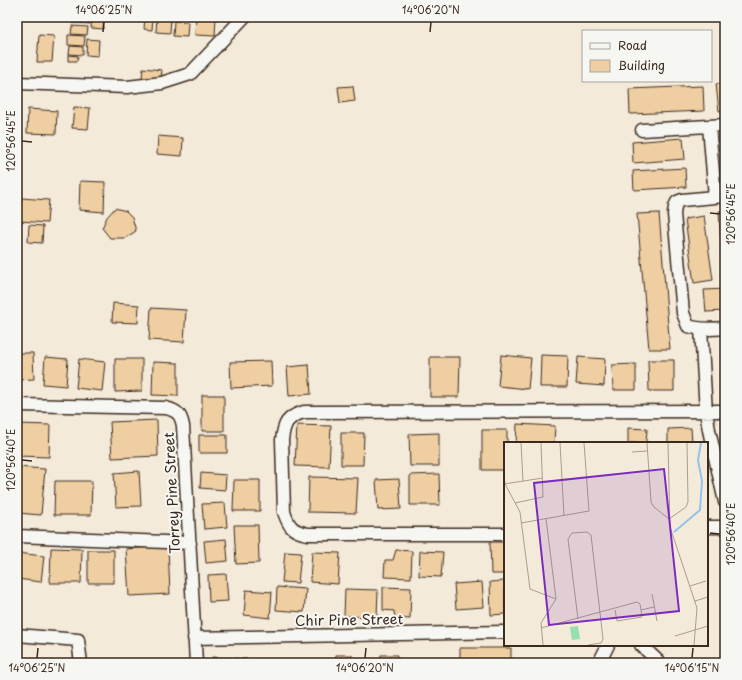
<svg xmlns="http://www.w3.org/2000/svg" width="742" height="680" viewBox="0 0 742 680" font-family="'Playpen Sans',sans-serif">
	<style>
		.building { fill: #efcea1; stroke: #3b2a1e }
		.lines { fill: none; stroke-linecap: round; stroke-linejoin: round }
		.minor-casing { stroke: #3b2a1e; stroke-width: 15 }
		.minor { stroke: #f6f6f2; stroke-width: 12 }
		.ticks { fill: none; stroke: #3b2a1e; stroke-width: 1.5 }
		.labels { text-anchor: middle; stroke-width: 4; stroke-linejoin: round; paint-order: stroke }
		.street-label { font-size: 14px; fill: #3b2a1e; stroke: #f6f6f2 }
		.inset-river { fill: none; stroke: #94c2ee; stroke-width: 2 }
		.inset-road { fill: none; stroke: #aa9d8f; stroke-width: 1 }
		.view { fill: #7b2cbf; fill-opacity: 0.15; stroke: #7b2cbf; stroke-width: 2 }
		.inset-edge { fill: none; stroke: #3b2a1e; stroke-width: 2 }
		.neatline { fill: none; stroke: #3b2a1e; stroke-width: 1.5 }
		.ticks-label { font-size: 10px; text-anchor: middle; fill: #3b2a1e }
	</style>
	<rect width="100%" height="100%" fill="#f4eada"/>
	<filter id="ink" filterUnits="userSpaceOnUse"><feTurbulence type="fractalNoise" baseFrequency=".025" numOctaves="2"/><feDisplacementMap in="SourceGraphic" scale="8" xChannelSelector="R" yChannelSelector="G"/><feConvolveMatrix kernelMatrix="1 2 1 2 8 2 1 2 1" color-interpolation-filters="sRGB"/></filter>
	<g filter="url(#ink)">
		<path class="building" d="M73,17H90V24L73,23Z
			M92,17H104L103,29L91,28Z
			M145,17H153L152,30L144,29Z
			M157,17H171L170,33L156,32Z
			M196,17H216L215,36L195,35Z
			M174,21L188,22L187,37L173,36Z
			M72,26L88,27L87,35L71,34Z
			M39,35L54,36L52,62H37Z
			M68,35L85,36L84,46L68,45Z
			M87,39L99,40L98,56L86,55Z
			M70,46L83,47V55L69,54Z
			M68,55L78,56L77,61H68Z
			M143,68L162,70L161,79L142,78Z
			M725,83V110L719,111L716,84Z
			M353,86L355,101L340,103L338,87Z
			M703,86L704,111L630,114L629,89Z
			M74,107L90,108L88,129L72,128Z
			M28,109L57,111L56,134L27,133Z
			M720,132H725V157L722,158Z
			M158,136L183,138L182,156L157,154Z
			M683,138L685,159L633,163L632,142Z
			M685,168L686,187L634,190L633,171Z
			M80,181L105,182L104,212L79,210Z
			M21,198L49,200L47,223L20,221Z
			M115,208L126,211L132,217L136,231L125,238H110L102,228L107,217Z
			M719,211H725V283H723Z
			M659,213L670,349H649L637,214Z
			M704,216L713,280L694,283L685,219Z
			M29,225L43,226L42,243L28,242Z
			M725,289V311L706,312L704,290Z
			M113,303L139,305L138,323L112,322Z
			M151,308L186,310L184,342L149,340Z
			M17,353H33L34,379L17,380Z
			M501,355L531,358L528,389L498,386Z
			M541,355L568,356L567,387H540Z
			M45,357L68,359L66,386L43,384Z
			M430,357H460L459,397H430Z
			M578,357L605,359L604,386L576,384Z
			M79,359L105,362L102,391L76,388Z
			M115,359H142V391L115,392Z
			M648,360H674V391H649Z
			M271,361L272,386L231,388L230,362Z
			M153,362L178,363V396L152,395Z
			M636,364V390H613L612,365Z
			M309,365L311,394L289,396L287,367Z
			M202,395H224V431H202Z
			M157,420L158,456L112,458L110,422Z
			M17,424L50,425L49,457L17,456Z
			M517,424L555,426L554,443H516Z
			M297,425L331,426L329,467L295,466Z
			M628,428L647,429L646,443H628Z
			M691,428L692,443H668V429Z
			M482,430H507V443H505V470H482Z
			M341,433H364L363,465H341Z
			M439,433V466H410L409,434Z
			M199,435H227V453H199Z
			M17,467L45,469L41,515L17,513Z
			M139,471L141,506L116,507L114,473Z
			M201,473L226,475L225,490L200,488Z
			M439,474L440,505H410V475Z
			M309,477L358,478L356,513L308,512Z
			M399,479L401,509L378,510L376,480Z
			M234,480H260V511H233Z
			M55,481H92L91,515H54Z
			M225,503L227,527L204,529L202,504Z
			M234,525H258L259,563L236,564Z
			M226,539L228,561L206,563L204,541Z
			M490,542H505V574H491Z
			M168,546L170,594L129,596L126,549Z
			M51,548L82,549L81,583H50Z
			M88,550H114V583H88Z
			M396,550L412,551L411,578L384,577L385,560H393Z
			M420,551L443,552L441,577L419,576Z
			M285,552L301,553L298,583L282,582Z
			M312,552L340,553L338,584L310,582Z
			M17,553L44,556L41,582L17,579Z
			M226,574L228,601L209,602L208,575Z
			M505,581V614L491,615L490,582Z
			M482,582L484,607L456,609L454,584Z
			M277,587L306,589L304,612L276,610Z
			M383,587L411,588L410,619L395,618L394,611L383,610Z
			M345,589L378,590L377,617L344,616Z
			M246,590L272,592L270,618L244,615Z
			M460,648H511V663H460Z
			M336,655H352V663H310V662H335Z
			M381,655H397V663H368V659L380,660Z
			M212,657L247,659V663H212Z"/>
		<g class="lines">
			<g class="minor-casing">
				<path id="minor" d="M17,83L127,87L162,83L190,74L244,17
					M709,126L715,197
					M642,130L725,125
					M725,196L682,200L677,202L675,207L674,214L683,313L688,326C700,330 713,329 725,328
					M701,329L706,412L709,430L725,502
					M17,405L166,408C178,411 181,415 183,426L196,663
					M707,527H725
					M505,534H308C292,531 289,527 284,512L282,440C284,423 287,417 304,412L725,411
					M17,536L190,543
					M17,635L78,640L81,663
					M194,638L505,632
					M641,645L660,663
					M599,663L608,645"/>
			</g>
			<use href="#minor" class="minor"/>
		</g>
	</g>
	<path class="ticks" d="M103,32L104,22M430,32L431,22M22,141L32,142M710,213L720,214M22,460L32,461M710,533L720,534M37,658L38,648M365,658L366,648M692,658L693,648"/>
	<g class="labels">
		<g class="street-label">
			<text transform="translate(172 493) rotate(-93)" y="5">Torrey Pine Street</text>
			<text transform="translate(349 620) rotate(-1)" y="5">Chir Pine Street</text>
		</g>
	</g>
	<g transform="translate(504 442)">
		<rect width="204" height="204" fill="#f4eada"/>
		<path d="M74,184L76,197L68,198L66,185Z" fill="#96dfaf"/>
		<path class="inset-river" d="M170,90L196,68L198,39L194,18L197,1"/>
		<path class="inset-road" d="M17,1L19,39M56,1L60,74M143,1L147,60L150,65L165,77L182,65L184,60L183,1M164,1L166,85L193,166L190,203M128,10L143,9M0,32L1,42L16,70L26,147L52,157M0,42L39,36M11,61L39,55L37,1M17,81L85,69L80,1M186,144L202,139M148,152L153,179M191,159L204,155M137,168L150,165M74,177L64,97L68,91L83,90L87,93L99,197L97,201L84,203M37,186L133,160L136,162L138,175L113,179L111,168M171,194L204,184M39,203L37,181L52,157L42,77"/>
		<path class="view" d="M160,27L175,169L45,183L30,41Z"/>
		<rect width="204" height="204" class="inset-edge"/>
	</g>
	<rect width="742" height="680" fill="none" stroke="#f6f6f2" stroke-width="44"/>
	<rect x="582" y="30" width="130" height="52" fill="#f6f6f2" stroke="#aba49d"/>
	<rect x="590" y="43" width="20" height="6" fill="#f6f6f2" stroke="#aba49d"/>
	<text x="618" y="50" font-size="12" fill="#3b2a1e">Road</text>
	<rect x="590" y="60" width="20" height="12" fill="#efcea1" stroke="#aba49d"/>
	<text x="618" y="70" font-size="12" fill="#3b2a1e">Building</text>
	<rect x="22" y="22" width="698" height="636" class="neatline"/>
	<g class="ticks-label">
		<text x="104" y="14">14°06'25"N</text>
		<text x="431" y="14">14°06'20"N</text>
		<text transform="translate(11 141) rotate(-90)" y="4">120°56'45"E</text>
		<text transform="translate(731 214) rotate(-90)" y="4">120°56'45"E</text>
		<text transform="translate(11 460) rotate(-90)" y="4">120°56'40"E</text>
		<text transform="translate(731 534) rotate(-90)" y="4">120°56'40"E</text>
		<text x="37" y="672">14°06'25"N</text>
		<text x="365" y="672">14°06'20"N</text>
		<text x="692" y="672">14°06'15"N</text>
	</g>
</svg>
